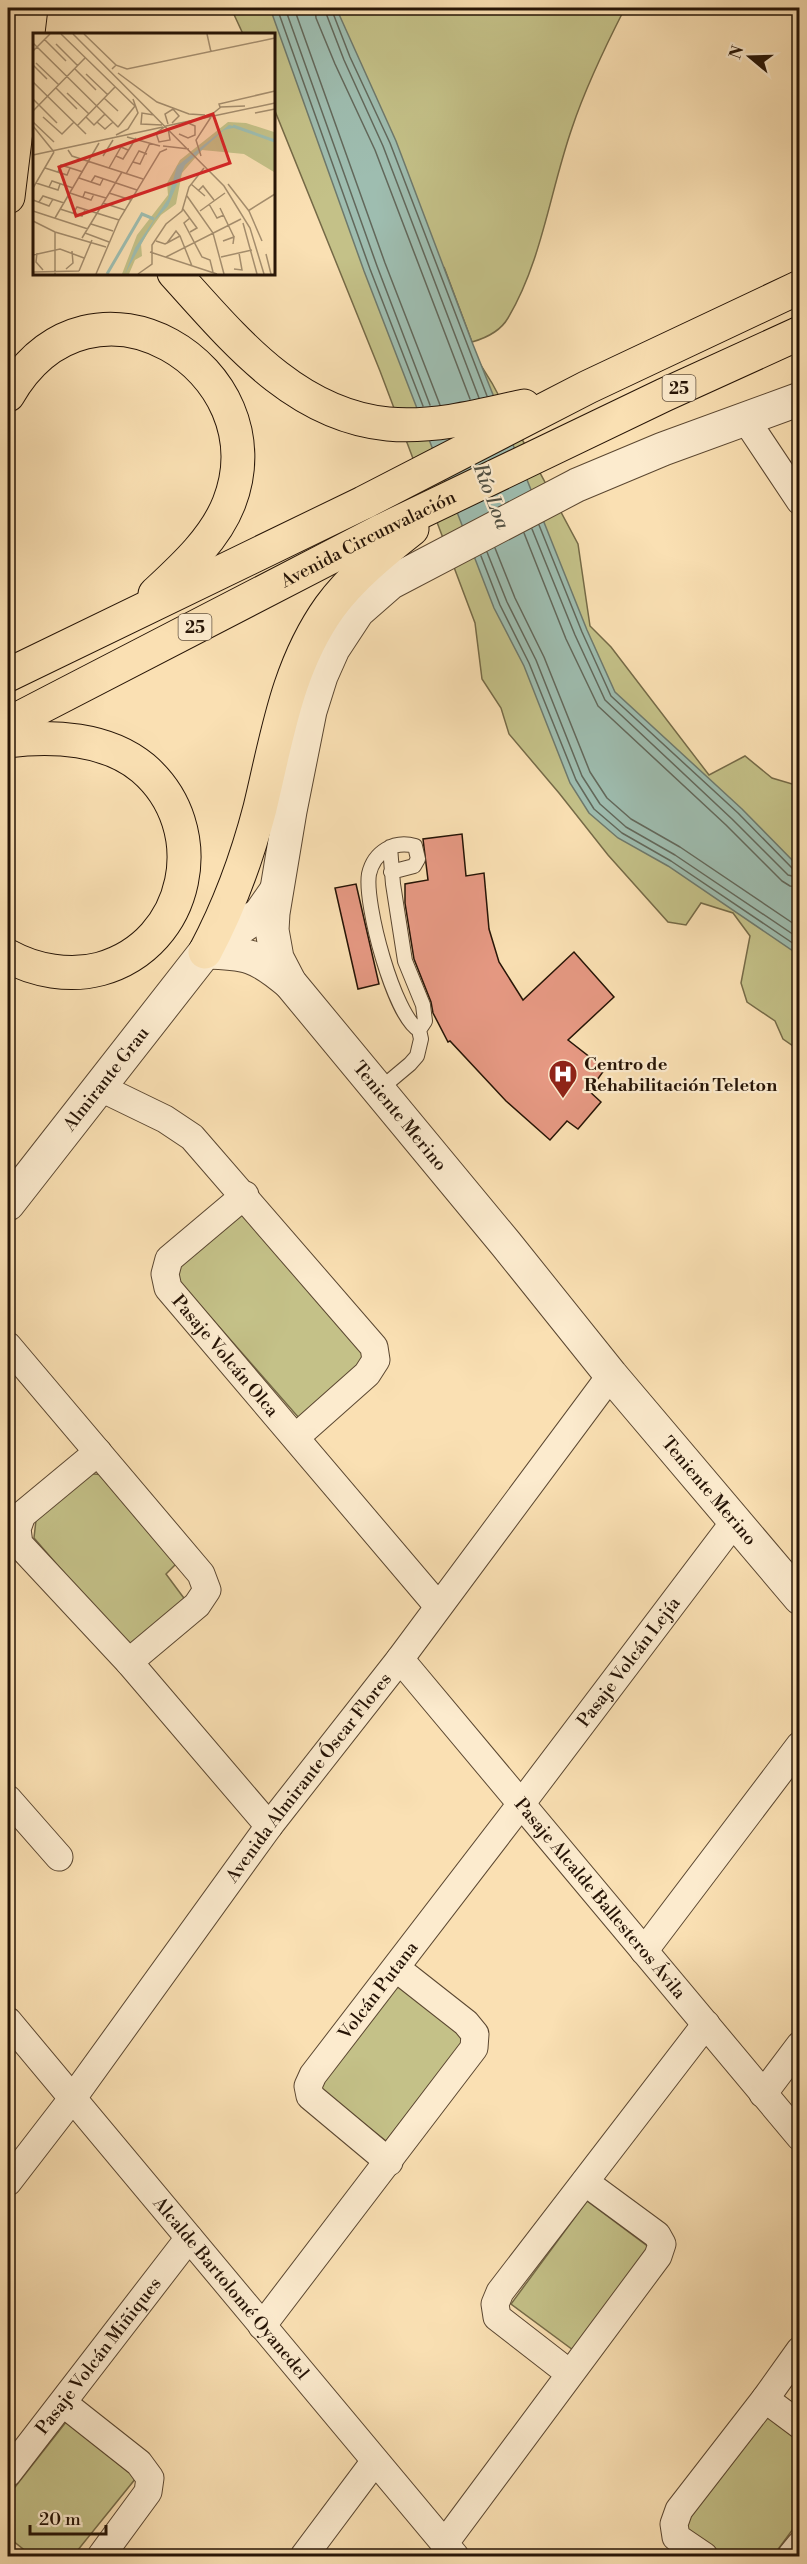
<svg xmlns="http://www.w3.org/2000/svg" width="807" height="2564" viewBox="0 0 807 2564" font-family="'Libre Bodoni',serif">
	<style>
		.green { fill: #c4c188; stroke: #756a47; stroke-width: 1.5 }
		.water { fill: #9ebdb0; stroke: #6e796c; stroke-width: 1.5 }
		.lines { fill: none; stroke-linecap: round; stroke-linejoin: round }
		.shore { stroke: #62685b; stroke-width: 1.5 }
		.building { fill: #e69983; stroke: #261406; stroke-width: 1.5 }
		.service-casing { stroke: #5b4731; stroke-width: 16 }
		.minor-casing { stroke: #5b4731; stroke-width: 29 }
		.tertiary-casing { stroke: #5b4731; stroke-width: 35 }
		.trunk-casing { stroke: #261406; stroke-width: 35 }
		.service { stroke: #fcebce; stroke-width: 14 }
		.minor { stroke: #fcebce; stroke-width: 27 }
		.tertiary { stroke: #fcebce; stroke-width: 33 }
		.trunk { stroke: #fae0b3; stroke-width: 33 }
		.labels { text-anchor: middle; stroke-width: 4.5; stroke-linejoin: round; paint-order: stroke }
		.shield { fill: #fcebce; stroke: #665442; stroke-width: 1.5 }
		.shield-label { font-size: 16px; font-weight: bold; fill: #261406 }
		.street-label { font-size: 18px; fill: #261406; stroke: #fcebce }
		.poi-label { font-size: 18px; font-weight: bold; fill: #261406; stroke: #fcebce; text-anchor: start }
		.water-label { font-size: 20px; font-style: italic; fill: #504f42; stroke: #fcebce }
		.inset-river { fill: none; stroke: #9ebdb0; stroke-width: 3 }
		.inset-road { fill: none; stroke: #a58e6e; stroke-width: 1.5 }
		.view { fill: #d62828; fill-opacity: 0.15; stroke: #d62828; stroke-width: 3 }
		.inset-edge { fill: none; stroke: #261406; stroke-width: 3 }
	</style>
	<rect width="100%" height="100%" fill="#fae0b3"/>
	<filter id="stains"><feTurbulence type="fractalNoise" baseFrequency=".00333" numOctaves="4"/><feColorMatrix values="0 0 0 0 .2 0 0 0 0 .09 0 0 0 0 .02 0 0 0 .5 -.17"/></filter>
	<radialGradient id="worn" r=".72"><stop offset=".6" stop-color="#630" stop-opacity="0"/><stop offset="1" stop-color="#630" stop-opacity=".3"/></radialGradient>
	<path class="green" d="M231,8H625C605,47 586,86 572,128C550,191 542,261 508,318C500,332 486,338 472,342L444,267L451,317L492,383L578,544L590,626L611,647L709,775L745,756L772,778L799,786V1050L783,1039L775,1021L747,1002L741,983L750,936L733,913L701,903L686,925L668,922L608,855L559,793L509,734L501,708L482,679L475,623L380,371L273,106V34H243Z
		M240,1210L368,1356L299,1418L171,1272Z
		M82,1473L106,1475L179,1561L166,1574L192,1609L136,1656L34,1538L37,1511Z
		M394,1982L465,2039L386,2141L314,2084Z
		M587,2201L650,2248L573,2350L511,2304Z
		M764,2412L799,2438V2521L773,2556H724L682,2525Z
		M66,2422L136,2478L73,2556H32L8,2537V2496Z"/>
	<path class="water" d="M270,8H336L338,12L396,141L472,342L587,630L615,692L742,809L799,867V955L668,866L618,838L589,813L570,783L524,666L494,608L364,271Z"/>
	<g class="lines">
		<path class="shore" d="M277,8L370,269L423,406
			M285,8L377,266L430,405
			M294,8L385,263L440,405
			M315,8L316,18L335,64L375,150L470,399
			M324,8L344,60L383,146L479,398
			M331,8L350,57L390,143L487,396
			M539,525L582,632L611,696L738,813L793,869L800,871
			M532,529L575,635L605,700L732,819L788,875L800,878
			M524,533L566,639L598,706L726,825L782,881L790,886L800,887
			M495,548L515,598L544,657L590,772L607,798L631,819L680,847L800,928
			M487,552L507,602L536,660L582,776L600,804L626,827L675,855L800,939
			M481,556L500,605L529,663L576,780L594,809L622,833L671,861L800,948"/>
	</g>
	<path class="building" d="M462,834L466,876L484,873L489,929L499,962L523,1000L574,952L614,997L568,1040L605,1069L589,1091L601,1102L578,1129L567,1121L550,1140L506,1101L450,1041L448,1042L433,1013L431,1002L414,959L405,903V884L428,880L423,839Z
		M356,884L379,984L358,989L335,888Z"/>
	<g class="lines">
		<g class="service-casing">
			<path id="service" d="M391,872L414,866L418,859L415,846C394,840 374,852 369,874C364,903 394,1016 419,1030
				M379,1090L410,1064L417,1056L421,1039L419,1030L425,1021L423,1005L405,961L393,884L390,847"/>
		</g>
		<g class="minor-casing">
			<g id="minor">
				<path d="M746,420L800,501"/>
				<path d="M99,1087L165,1119L192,1137L374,1347L376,1360L367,1374L296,1437"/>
				<path id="s1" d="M245,1195L169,1259L165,1274L168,1288L438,1606"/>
				<path d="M8,1346L201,1574L207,1590L197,1605L129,1662"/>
				<path d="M98,1452L22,1515L17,1529L19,1544L129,1662L269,1826"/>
				<path id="s2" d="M400,1659L800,2137"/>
				<path d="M8,1799L59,1857"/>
				<path d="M644,1951L800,1745"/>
				<path id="s3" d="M8,2021L455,2556"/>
				<path d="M763,2094L800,2045"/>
				<path id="s4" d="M389,2162L310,2096L308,2086L313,2075L521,1804L735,1521"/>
				<path id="s5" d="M8,2182L72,2099L269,1826L400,1659L611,1375"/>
				<path d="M262,2326L474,2048L475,2034L466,2023L396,1968"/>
				<path d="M569,2373L497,2317L495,2304L500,2292L706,2024"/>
				<path d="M765,2399L800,2425"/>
				<path d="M63,2403L139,2463L150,2478L148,2492L101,2556"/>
				<path id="s6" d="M8,2473L189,2238"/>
				<path d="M444,2544L658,2256L662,2244L657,2235L585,2182"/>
				<path d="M304,2556L375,2461"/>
				<path d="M704,2556L676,2537L674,2524L679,2510L765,2399L800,2350"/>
				<path d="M791,2556L800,2545"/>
			</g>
		</g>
		<g class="tertiary-casing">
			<g id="tertiary">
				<path id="s7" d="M800,399L663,449L577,485L390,583L358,611L333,649L321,676L310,711L290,811L273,913L272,930L277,958L290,983L506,1244L611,1375L800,1598"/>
				<path d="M205,952C247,953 257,955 290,983"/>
				<path id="s8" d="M8,1204L205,952L260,914L276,891"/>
			</g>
		</g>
		<g class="trunk-casing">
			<g id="trunk">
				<path d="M8,197L31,8"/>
				<path d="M174,273C233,338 294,415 388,424C434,428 480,416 524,406"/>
				<path d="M8,395C91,251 281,369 229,503C215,539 183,568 155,594"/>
				<path d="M8,675L363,503L588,387L800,287"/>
				<path id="s9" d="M8,724L383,530L664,395L800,333"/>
				<path d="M8,741C52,735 107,738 143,768C213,828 190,944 100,969C70,977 35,971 8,956"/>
				<path d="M205,952C229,907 247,858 260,808C277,738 287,667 330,607C351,578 384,551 412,529"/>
			</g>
		</g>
		<use href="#service" class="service"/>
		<use href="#minor" class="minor"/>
		<use href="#tertiary" class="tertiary"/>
		<use href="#trunk" class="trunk"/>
	</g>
	<defs>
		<g id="hospital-pin" transform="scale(1.5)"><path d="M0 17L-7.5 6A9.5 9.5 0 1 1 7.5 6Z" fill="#8f2418" stroke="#fcebce"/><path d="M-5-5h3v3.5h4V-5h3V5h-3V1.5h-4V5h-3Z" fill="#fff"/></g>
	</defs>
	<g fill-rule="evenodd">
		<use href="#hospital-pin" x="563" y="1074"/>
	</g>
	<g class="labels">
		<g class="shield">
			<rect x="662.5" y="375" width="33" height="26" rx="4.5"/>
			<rect x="178.5" y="614" width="33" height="26" rx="4.5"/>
		</g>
		<g class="shield-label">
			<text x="679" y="394">25</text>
			<text x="195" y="633">25</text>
		</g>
		<g class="street-label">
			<text dy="6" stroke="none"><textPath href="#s9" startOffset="405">Avenida Circunvalación</textPath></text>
			<text dy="6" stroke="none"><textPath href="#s8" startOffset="159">Almirante Grau</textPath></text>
			<text dy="6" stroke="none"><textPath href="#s7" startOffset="1056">Teniente Merino</textPath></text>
			<text dy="6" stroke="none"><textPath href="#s1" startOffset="218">Pasaje Volcán Olca</textPath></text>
			<text dy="6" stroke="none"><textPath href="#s7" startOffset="1542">Teniente Merino</textPath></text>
			<text dy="6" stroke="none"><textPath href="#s4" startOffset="645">Pasaje Volcán Lejía</textPath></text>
			<text dy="6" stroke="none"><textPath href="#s5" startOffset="504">Avenida Almirante Óscar Flores</textPath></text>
			<text dy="6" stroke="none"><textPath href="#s2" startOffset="312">Pasaje Alcalde Ballesteros Ávila</textPath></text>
			<text dy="6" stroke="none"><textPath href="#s4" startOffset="232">Volcán Putana</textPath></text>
			<text dy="6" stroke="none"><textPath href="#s3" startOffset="348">Alcalde Bartolomé Oyanedel</textPath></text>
			<text dy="6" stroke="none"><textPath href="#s6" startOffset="148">Pasaje Volcán Miñiques</textPath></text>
		</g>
		<g class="poi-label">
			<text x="584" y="1070">Centro de<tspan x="584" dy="21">Rehabilitación Teleton</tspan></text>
		</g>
		<g class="water-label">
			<text transform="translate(492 496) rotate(69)" y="7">Río Loa</text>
		</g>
	</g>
	<g transform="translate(33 33)">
		<rect width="242" height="242" fill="#fae0b3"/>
		<path d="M195,89L213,90L241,99V139L211,121L169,117L149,140L143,171L128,182L115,200L108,211L109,223L102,227L96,241H89L104,202L135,162L134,150L147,127Z" fill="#c4c188"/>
		<path d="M196,92L205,94L191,97L152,132L135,173L121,188L92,241L102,215L135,166L144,133Z" fill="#9ebdb0"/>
		<path class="inset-river" d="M200,93L242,108M74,241L109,181L121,186"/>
		<path class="inset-road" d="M28,1L102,73L85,94M40,1L191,153L217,195L231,241M51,1L83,32M174,1L178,19M11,6L33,28M0,10L85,94M23,11L45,33M0,18L17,1M3,30L26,52M0,32L14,46M42,36L63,57M79,36L83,32L94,36L242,5M85,40L124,69L156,81L172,82M53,41L75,62M0,49L53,101M23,55L44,76M34,60L56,81M71,65L85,78M0,66L24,90M187,74L186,71L242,58M0,78L52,25M222,80L242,76M121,82L109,80L108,91L129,92M178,82L188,74L212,73M10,84L29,101L41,89M53,84L61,92L72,81M0,89L21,109M64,89L72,96L80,89M135,91L132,81L140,76L146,83L139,90M0,93L21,119M44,93L82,54M135,95L137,107L126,109L123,100L133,93L242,70M146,101L155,105L162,102V93L153,89M83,102L95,96L105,80L100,66M94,104L127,113M130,113L156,116M35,117L39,123L110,146M0,122L130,94M70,123L80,107M83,123L90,126L103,105M168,123L163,107L178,84M100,129L107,131L117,110M12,135L34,142L37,135M76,135L88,114L95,117M25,139L28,132L50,139M93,141L106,118L114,121M46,145L67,152L70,146M58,149L62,143L104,157M3,150L25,157L27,151M158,151L172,163M195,151L216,178M16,154L19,148L40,155M0,155L21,119M165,158L170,153L181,167M37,160L58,167L61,161M76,160L98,167M154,163L180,200L191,241M50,164L52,159L73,165M0,167L16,173L20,166M6,169L10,163L31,170M70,170L92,177M176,171L184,185L191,182M187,175L201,204M27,176L49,183L52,177M150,176L164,195L157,199M0,178L55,196M167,178L192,160M215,178L242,161M216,178L229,208M40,181L44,174L86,187M22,185L66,110M157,185L151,190L169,224L177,227L180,239M0,188L22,199L73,214M210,190L224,241M58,191L80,198M22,199V241M52,200L76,209M147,203L159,233M49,205L89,139M123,208L132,211L134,210L147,203L143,198L134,210M190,208L201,204L200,211M117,219L184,241M4,220L3,229L10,237M233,221L238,241M0,222L27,216L51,225M133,224L208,186M188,224L219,217M33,236L40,230L39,218M201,236L209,237L206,220M46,238L59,207M0,239L46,238M63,241L86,187L127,119L134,116M105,241L119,231V212L133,191L149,178L156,154L171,135"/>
		<path class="view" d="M180,81L197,130L43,183L26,134Z"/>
		<rect width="242" height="242" class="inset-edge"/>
	</g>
	<rect width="807" height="2564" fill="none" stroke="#fae0b3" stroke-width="30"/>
	<rect x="9" y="9" width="789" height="2546" fill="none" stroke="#261406" stroke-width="3"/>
	<rect x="15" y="15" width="777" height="2534" fill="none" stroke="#261406" stroke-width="1.5"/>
	<g transform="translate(750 57) rotate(289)" stroke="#fcebce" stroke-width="4.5" paint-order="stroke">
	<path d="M0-4.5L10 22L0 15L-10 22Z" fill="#261406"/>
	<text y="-9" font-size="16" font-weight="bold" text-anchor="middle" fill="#261406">N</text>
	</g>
	<path d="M30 2525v9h76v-9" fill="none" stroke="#261406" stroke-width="3"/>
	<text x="39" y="2525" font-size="18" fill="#261406" stroke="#fcebce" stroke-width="4.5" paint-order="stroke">20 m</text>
	<rect width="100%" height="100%" filter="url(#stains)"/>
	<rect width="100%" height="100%" fill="url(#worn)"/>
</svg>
